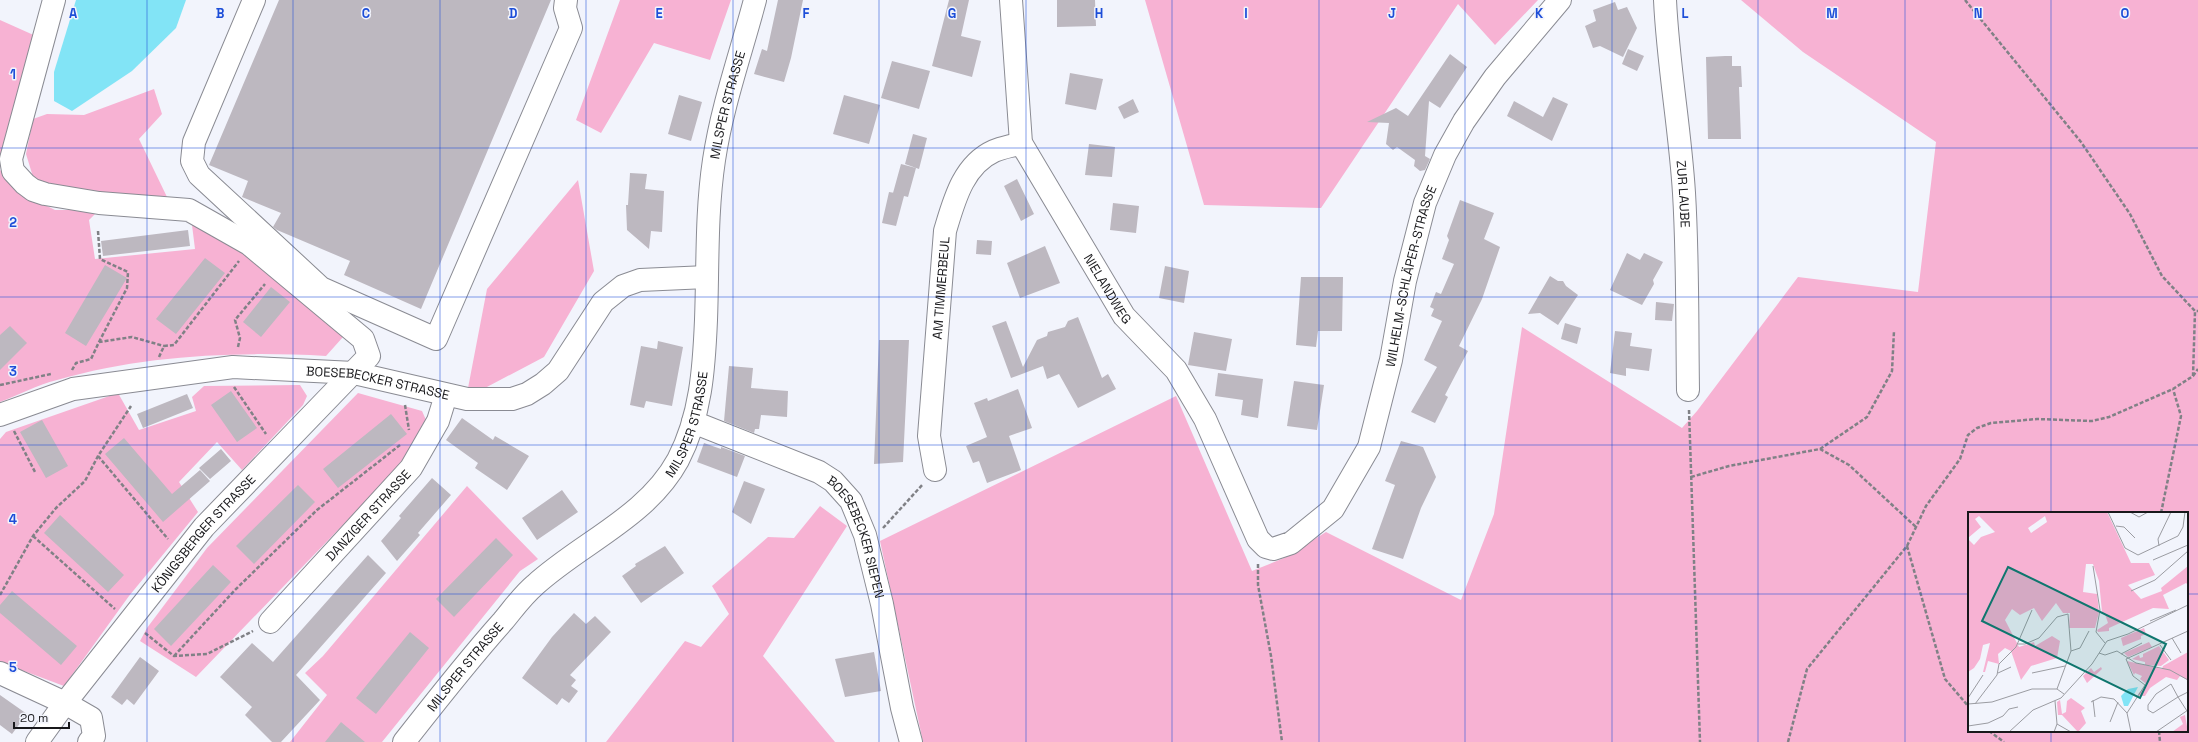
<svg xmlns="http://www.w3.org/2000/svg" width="2198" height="742" viewBox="0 0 2198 742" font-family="'Space Grotesk',sans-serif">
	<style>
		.green { fill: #f7b2d3; fill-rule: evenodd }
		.water { fill: #82e4f6 }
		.building { fill: #bdb8c0 }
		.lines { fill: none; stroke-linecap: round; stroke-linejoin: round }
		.minor-casing { stroke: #8a8b93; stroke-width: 24 }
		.path { stroke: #808186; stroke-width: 2.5; stroke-dasharray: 4 2; stroke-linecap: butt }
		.minor { stroke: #fff; stroke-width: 22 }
		.grid { fill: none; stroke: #1d4ed8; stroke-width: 1; stroke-opacity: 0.55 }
		.labels { text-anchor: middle; stroke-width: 3; stroke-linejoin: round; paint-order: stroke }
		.street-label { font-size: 13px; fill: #18181b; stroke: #f2f4fc }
		.inset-road { fill: none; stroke: #9b9ca2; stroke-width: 1 }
		.view { fill: #0f766e; fill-opacity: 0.15; stroke: #0f766e; stroke-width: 2 }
		.inset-edge { fill: none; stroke: #18181b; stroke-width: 2 }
		.grid-label { font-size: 13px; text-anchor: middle; font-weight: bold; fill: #1d4ed8; stroke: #f2f4fc; stroke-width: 3; stroke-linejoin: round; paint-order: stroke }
	</style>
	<rect width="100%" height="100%" fill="#f2f4fc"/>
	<path class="green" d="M620,0H731L710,60L654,43L601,133L576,120Z
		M1145,0H1538L1495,45L1458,4L1321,208L1204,205Z
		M1741,0H2198V742H923L880,541L1176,396L1252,571L1284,558L1326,532L1461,600L1494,514L1522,327L1682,428L1697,411L1798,277L1918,292L1936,142L1803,52ZM1969,513H2187V731H1969Z
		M0,20L38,37L33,66L0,168Z
		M154,89L162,114L139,139L167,197L69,193L34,180L26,154L33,119L47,114L84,115Z
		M0,170L25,195L55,210H99L89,220L95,259L195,249L191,217L249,254L343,337L326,356C236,351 143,355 57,380C37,385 19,395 0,402Z
		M578,180L594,271L544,357L485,388H468L487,289Z
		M300,385L307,396L303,405L242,470L217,442L179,482L198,512L129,596L64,686L0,662V439L6,432L118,393L139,430L196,411L192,397L204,386Z
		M358,393L422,411L426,420L419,439L393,473L196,677L140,641L147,628L207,548Z
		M467,486L538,559L520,571L382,742H290L327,695L305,673L323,656Z
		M820,506L847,526L763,656L835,742H606L685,641L701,647L729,614L712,586L768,537L794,538Z"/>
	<path class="water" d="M76,0H186L176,28L132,71L72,111L54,101V72Z"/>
	<path class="building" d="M279,0H551L421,309L344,275L350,261L277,230L273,227L281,213L242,197L248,181L209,165Z
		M778,0H803L791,58L784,82L754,74L762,49L767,51Z
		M949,0H969L961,36L981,41L972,77L932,66Z
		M1057,0H1095L1096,26L1057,27Z
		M1615,2L1618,10L1627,7L1637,28L1623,57L1600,46L1593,48L1585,26L1596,21L1593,10Z
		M1628,49L1644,56L1637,71L1622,64Z
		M1450,54L1467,67L1440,108L1429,101L1425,156L1430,159L1425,170L1420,171L1414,166L1415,160L1397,147L1393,150L1386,144L1389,123L1367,122L1396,108L1408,116Z
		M1725,56H1732V66H1741L1742,87H1739L1741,139H1708L1706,57Z
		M892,61L930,71L919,109L881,98Z
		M1070,73L1103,79L1096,110L1065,104Z
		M679,95L702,102L691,141L668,134Z
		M844,95L880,105L869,144L833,134Z
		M1553,97L1568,104L1552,141L1507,116L1514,101L1543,117Z
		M1133,99L1139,112L1124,119L1118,107Z
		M913,134L927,138L919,169L905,164Z
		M1089,144L1115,147L1112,177L1085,175Z
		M901,164L916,168L908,197L904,196L896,226L882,223L889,192L895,193H893Z
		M630,173L647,174L645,189L664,191L662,232L651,231L649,249L627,230L626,205H628Z
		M1017,179L1034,214L1021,221L1004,186Z
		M1460,200L1494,213L1484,239L1500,247L1482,299L1459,346L1468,351L1445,395L1448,397L1435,423L1411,412L1437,367L1424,360L1442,321L1431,316L1434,309L1430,307L1436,292L1441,294L1454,264L1442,259L1449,240L1447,236Z
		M1113,203L1139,206L1136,233L1110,230Z
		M188,230L190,246L103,256L101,241Z
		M977,240L992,241L991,255L976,254Z
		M1045,246L1060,283L1020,298L1007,263Z
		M1627,253L1640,260L1644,253L1663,262L1653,280L1654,284L1642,305L1610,290Z
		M205,258L225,273L176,334L156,319Z
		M105,265L127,278L86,346L65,333Z
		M1165,266L1189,271L1184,303L1159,298Z
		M1550,276L1558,281H1563L1566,286L1578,295L1558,325L1540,313L1528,314Z
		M1301,277H1343L1342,331H1318L1316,347L1296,345Z
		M271,287L290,302L261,337L243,322Z
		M1656,302L1674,304L1672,321L1655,320Z
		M1078,317L1102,378L1108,374L1116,389L1078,408L1059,374L1047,379L1043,366L1011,378L992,326L1006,321L1023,367L1037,340L1047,336L1048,332L1065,327L1068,321Z
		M1565,323L1581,328L1577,344L1561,339Z
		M10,326L27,343L0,370V335Z
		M1615,331L1632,333L1630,346L1652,349L1649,371L1626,368V376L1610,373Z
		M1194,332L1232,339L1226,371L1188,365Z
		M879,340H909L903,462L874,464Z
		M658,341L683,347L672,406L646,401L644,408L630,405L641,346L657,349Z
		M729,366L753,368L751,388L788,391L787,417L761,415L759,429H755L754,433L724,421Z
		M1218,373L1263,379L1258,418L1241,415L1243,400L1215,396Z
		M1294,381L1324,385L1317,430L1287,426Z
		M1018,389L1032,428L1009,436L1021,470L987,483L979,461L973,463L966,446L987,437L974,403L987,398L988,401Z
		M231,391L257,428L237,442L211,405Z
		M187,394L193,408L143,428L137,414Z
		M391,414L407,434L338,488L323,469Z
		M462,418L493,440L495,436L529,456L507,490L475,468L478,463L446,440Z
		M42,420L68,466L46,478L20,432Z
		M124,438L172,494L200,470L210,481L163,522L105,454Z
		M1401,441L1423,447L1436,477L1421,508L1403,559L1372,549L1395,485L1385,481Z
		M704,443L721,449V447L745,456L737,477L697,462Z
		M221,449L231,461L210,479L199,468Z
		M432,478L451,495L418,533L420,535L397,561L381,541L401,518L399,516Z
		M744,481L765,489L751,524L732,512Z
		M298,485L315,502L254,564L236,546Z
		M562,490L578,512L537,540L522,518Z
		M60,515L124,575L108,592L44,533Z
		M496,538L513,555L454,617L436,599Z
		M665,546L684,573L641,603L622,576L636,566L635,564Z
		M368,555L386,573L296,675L320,700L281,742H272L245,715L252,707L220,677L252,643L273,662Z
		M213,565L231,582L171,646L154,629Z
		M12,591L77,646L61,665L0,613V605Z
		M574,613L586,624L595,616L611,632L570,675L576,680L571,686L578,691L569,703L562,698L557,705L522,678L552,637Z
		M410,632L429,648L376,714L356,698Z
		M874,652L881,691L845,697L835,659Z
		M140,657L159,671L134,705L127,699L122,705L111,697Z
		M0,695L27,714L12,734L0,725Z
		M341,722L365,742H325Z"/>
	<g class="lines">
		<g class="minor-casing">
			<g id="minor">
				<path d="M254,0L194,142L192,161L199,175L321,288L436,339L571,28L565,8L566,0"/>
				<path id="s1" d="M1011,0L1021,143L1124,316L1176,370L1205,419L1258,539L1266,547L1273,549L1291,543L1333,509L1369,447L1391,360L1405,281L1425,203L1445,155L1464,121L1495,77L1560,0"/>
				<path id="s2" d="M1665,0C1668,65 1680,128 1684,193C1688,258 1687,324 1688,390"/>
				<path id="s3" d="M0,415L73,389L233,367L354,373L467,399H512L527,394L543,384L558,371L603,302L623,286L640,280L707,277"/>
				<path id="s4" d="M693,422L819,472L833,481L851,501L865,535L882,604L902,708L911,742"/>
				<path id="s5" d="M935,470L929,436L945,231C954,201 963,165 994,151C1003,147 1013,146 1021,143"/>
				<path id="s6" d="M270,622L411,468L438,421L446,395"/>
				<path d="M0,673L65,703L91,718L94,736L89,742"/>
				<path id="s7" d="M37,742L65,703L204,527L369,356L363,339L249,244L189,210L99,203L45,194L33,190L25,184L13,171L11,159L54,0"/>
				<path id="s8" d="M404,742C436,701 468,660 503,621C513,609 523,595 535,585C581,543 647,517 678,460C701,416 704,368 706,320C708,267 706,213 714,160C722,106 741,53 755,0"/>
			</g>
		</g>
		<path class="path" d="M1965,0L2081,142L2130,214L2162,276L2195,311H2198
			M98,231L100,259L128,272L127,288L99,342
			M238,347L240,338L235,320L265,284
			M159,357L164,346L174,345L239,261
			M72,370L76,363L91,359L99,342L132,337L164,346
			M2193,376L2198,369
			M0,385L51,374
			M234,387L266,434
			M405,405L409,430
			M1689,410L1700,742
			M14,431L35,472
			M1820,449L1867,417L1892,371L1894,331
			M98,456L168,539
			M1691,477L1729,466L1820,449L1849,465L1916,527
			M2161,513L2181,416L2173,389
			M883,528L923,484
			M33,536L115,609
			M1907,546L1945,679L1969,707
			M1258,564V585L1271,656L1282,742
			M0,595L33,536L56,508L85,481L98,456L131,406
			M145,633L174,656L207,654L253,631
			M174,656L235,590L317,510L400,445
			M1989,731L2004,742
			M2159,731L2160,742
			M1788,742L1807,669L1907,546L1926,506L1960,459L1968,435L1977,428L1991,423L2037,419L2092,421L2109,417L2173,389L2193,376L2195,311"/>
		<use href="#minor" class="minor"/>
	</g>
	<path class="grid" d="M147,0V742M293,0V742M440,0V742M586,0V742M733,0V742M879,0V742M1026,0V742M1172,0V742M1319,0V742M1465,0V742M1612,0V742M1758,0V742M1905,0V742M2051,0V513M0,148H2198M0,297H2198M0,445H2198M0,594H1969M2187,594H2198M2051,731V742"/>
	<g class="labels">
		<g class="street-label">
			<text dy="5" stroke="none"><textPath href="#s8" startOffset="757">MILSPER STRASSE</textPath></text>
			<text dy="5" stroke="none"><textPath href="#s2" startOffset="195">ZUR LAUBE</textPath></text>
			<text dy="5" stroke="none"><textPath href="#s1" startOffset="947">WILHELM-SCHLÄPER-STRASSE</textPath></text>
			<text dy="5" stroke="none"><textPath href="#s5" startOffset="183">AM TIMMERBEUL</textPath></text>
			<text dy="5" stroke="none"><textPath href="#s1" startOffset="313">NIELANDWEG</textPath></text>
			<text dy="5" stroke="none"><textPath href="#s3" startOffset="385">BOESEBECKER STRASSE</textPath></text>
			<text dy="5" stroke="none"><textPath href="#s8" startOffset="433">MILSPER STRASSE</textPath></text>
			<text dy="5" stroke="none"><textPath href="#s6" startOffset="145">DANZIGER STRASSE</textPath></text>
			<text dy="5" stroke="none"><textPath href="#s7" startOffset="267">KÖNIGSBERGER STRASSE</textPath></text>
			<text dy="5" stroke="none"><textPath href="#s4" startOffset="214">BOESEBECKER SIEPEN</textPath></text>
			<text dy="5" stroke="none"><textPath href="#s8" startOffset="97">MILSPER STRASSE</textPath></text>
		</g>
	</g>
	<g transform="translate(1968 512)">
		<rect width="220" height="220" fill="#f2f4fc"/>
		<path d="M0,0H139L163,51H181L187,63L160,73L173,87L194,79L193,76L220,54V73L218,71L195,83L201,97L185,96L141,116V119L130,120L129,118L140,111L137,102L134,100L131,69L125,52H118L115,80L129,82L131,100L127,116H101L102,101H95L88,91L74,109L66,96L52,103L44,97L37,108L51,135L66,130L67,134L84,124L92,129L89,146L63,154L53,168L43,139L37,136L30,142L31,152L20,149L17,160H15L22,131L15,133L12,147L6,156L0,160V27L6,33L13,25L27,20L11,4L7,7L13,15L0,26ZM77,4L79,10L63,21L60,16ZM176,116L178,122L173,124V127L155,134L153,126ZM181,130L184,135L160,145L156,141ZM191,134L201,148L193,154L177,153V150L164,147L171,143L172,146L175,145V142ZM220,140V168L212,164L209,168L198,165L182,176L177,184H172L170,182L178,174L177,171L172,167L174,164L167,161L166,163L159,149L194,157L195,154ZM133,155L134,157L119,171L115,164L123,156L126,160ZM103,186L117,196L113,199L118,211L110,220L94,203H90L89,190L92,188L94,202L98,200L99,189ZM217,203L220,220H204L215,212L212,205Z" fill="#f7b2d3" fill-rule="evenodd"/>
		<path d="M170,175L160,194H156L153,184L160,177Z" fill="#82e4f6"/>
		<path class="inset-road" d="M140,0L157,36L170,43L210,24L215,15L217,0M162,0L171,5L180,0M148,14L156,15L167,26M191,34L190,27L203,0M185,48L220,33M125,54L132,98L128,120L137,131M163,79L187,68L220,39M182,109L208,98M204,126L213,141M50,132H57L71,126L89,105L100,102L103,139L89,177M192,133L203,148M103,139L112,136L121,119M131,141L137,143L149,139L168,151L202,158L220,168M153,142L174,131M30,161L43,155M64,161L97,154M0,186L15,163M125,188L127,205M123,190L133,185L146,187L159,201L163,220M0,192L24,190L64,177H89L96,182M7,192L29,163L31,152L48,135L64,98M219,199L210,185L203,172L188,182L180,193V198L185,201L210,185L220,180M159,201L177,173L165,164L158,147L220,119M142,210L150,190M89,212L103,220M0,214L20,211L35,204L41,197L50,195M41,220L65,198L93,186L124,152L139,129L160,122L220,93M86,220L89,212L87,189M188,220L220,198"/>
		<path class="view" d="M40,55L198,132L172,186L14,109Z"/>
		<rect width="220" height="220" class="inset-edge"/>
	</g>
	<g class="grid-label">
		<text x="73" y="18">A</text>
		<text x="220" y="18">B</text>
		<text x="366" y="18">C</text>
		<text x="513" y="18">D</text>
		<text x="659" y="18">E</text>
		<text x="806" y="18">F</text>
		<text x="952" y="18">G</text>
		<text x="1099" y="18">H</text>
		<text x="1246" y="18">I</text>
		<text x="1392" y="18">J</text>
		<text x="1539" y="18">K</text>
		<text x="1685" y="18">L</text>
		<text x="1832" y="18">M</text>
		<text x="1978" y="18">N</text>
		<text x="2125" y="18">O</text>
		<text x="13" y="79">1</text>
		<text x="13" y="227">2</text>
		<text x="13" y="376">3</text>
		<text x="13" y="524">4</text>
		<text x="13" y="672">5</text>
	</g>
	<path d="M14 722v6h55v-6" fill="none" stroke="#18181b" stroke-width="2"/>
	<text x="20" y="722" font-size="12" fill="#18181b" stroke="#f2f4fc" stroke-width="3" paint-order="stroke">20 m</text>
</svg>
